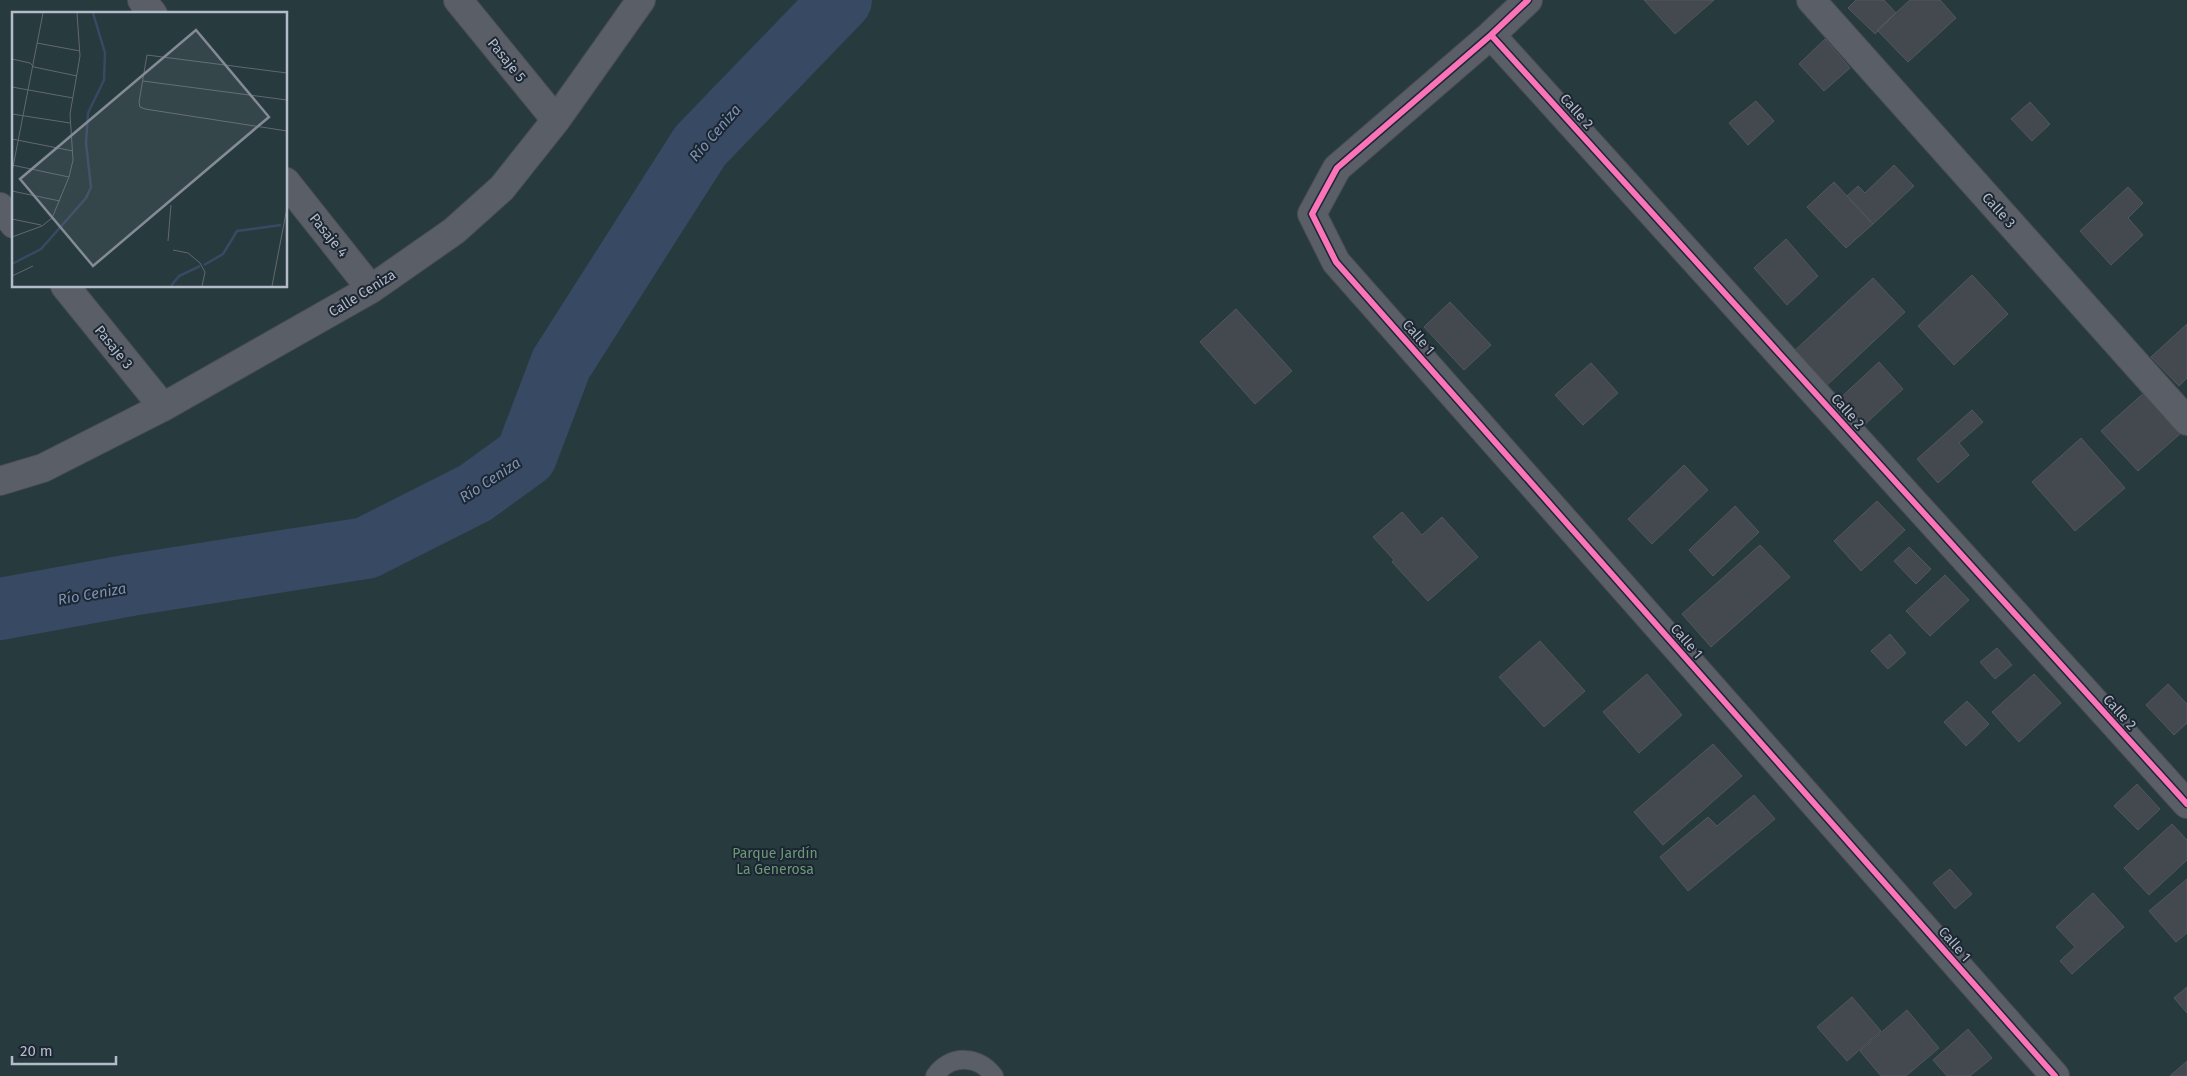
<svg xmlns="http://www.w3.org/2000/svg" width="2187" height="1076" viewBox="0 0 2187 1076" font-family="'Fira Sans',sans-serif">
	<style>
		.green { fill: #273a3e; fill-rule: evenodd }
		.lines { fill: none; stroke-linecap: round; stroke-linejoin: round }
		.river { stroke: #384963; stroke-width: 62 }
		.building { fill: #444950; stroke: #52575f }
		.lane-casing { stroke: #484c53; stroke-width: 20 }
		.street-casing { stroke: #484c53; stroke-width: 30 }
		.lane { stroke: #5a5e66; stroke-width: 18 }
		.street { stroke: #5a5e66; stroke-width: 28 }
		.cycleway-casing { stroke: #1d2633; stroke-width: 9 }
		.cycleway { stroke: #fb73b8; stroke-width: 6 }
		.labels { text-anchor: middle; stroke-width: 4; stroke-linejoin: round; paint-order: stroke }
		.street-label { font-size: 14px; fill: #b4bcc9; stroke: #1d2633 }
		.park-label { font-size: 14px; fill: #6b9a76; stroke: #1d2633 }
		.water-label { font-size: 15px; font-style: italic; fill: #7c92b1; stroke: #1d2633 }
		.inset-river { fill: none; stroke: #384963; stroke-width: 2.5 }
		.inset-road { fill: none; stroke: #616872; stroke-width: 1 }
		.view { fill: #848b96; fill-opacity: 0.15; stroke: #848b96; stroke-width: 2.5 }
		.inset-edge { fill: none; stroke: #b4bcc9; stroke-width: 2.5 }
	</style>
	<rect width="100%" height="100%" fill="#2a3038"/>
	<path class="green" d="M0,0H2187V1076H0ZM14,14H286V286H14Z"/>
	<g class="lines">
		<path class="river" d="M0,609L131,585L366,548L475,493L526,456L561,364L700,146L841,0"/>
	</g>
	<path class="building" d="M1644,0H1714L1675,34Z
		M1856,0H1884L1896,13L1875,34L1848,8Z
		M1910,0H1940L1956,18L1908,62L1877,30Z
		M1825,39L1850,68L1824,91L1799,64Z
		M1756,101L1774,121L1748,145L1729,123Z
		M2030,102L2050,124L2032,141L2011,119Z
		M1894,165L1914,186L1873,224L1847,196L1858,186L1865,193Z
		M1834,182L1873,224L1846,248L1807,207Z
		M2128,187L2143,203L2128,218L2143,235L2111,265L2080,231Z
		M1786,239L1818,276L1787,305L1754,268Z
		M1972,275L2008,314L1954,365L1918,326Z
		M1873,278L1905,312L1825,387L1793,352Z
		M1450,302L1491,345L1464,370L1424,327Z
		M1236,309L1292,371L1255,404L1200,342Z
		M2187,324V378L2179,386L2151,357Z
		M1879,362L1903,389L1860,429L1836,402Z
		M1591,363L1618,393L1583,425L1555,395Z
		M2145,392L2181,433L2138,471L2101,431Z
		M1972,410L1983,422L1959,443L1969,455L1938,483L1917,459Z
		M2081,438L2125,488L2075,531L2032,482Z
		M1684,465L1708,490L1652,544L1628,519Z
		M1877,501L1905,530L1861,571L1834,541Z
		M1735,506L1759,532L1713,576L1689,550Z
		M1402,512L1422,535L1442,517L1478,557L1428,601L1392,562L1394,560L1373,537Z
		M1760,545L1790,577L1711,647L1682,614Z
		M1909,547L1931,569L1916,584L1894,561Z
		M1945,575L1969,600L1930,636L1906,611Z
		M1890,634L1906,653L1888,669L1871,651Z
		M1540,641L1585,691L1544,727L1499,677Z
		M1997,648L2012,665L1995,679L1980,662Z
		M1647,674L1682,715L1639,753L1603,712Z
		M2034,674L2061,703L2019,742L1992,712Z
		M2168,684L2187,704V723L2174,735L2146,705Z
		M1967,701L1989,724L1966,746L1944,722Z
		M1713,744L1742,776L1663,845L1634,812Z
		M2137,784L2160,809L2138,830L2114,806Z
		M1754,795L1775,819L1688,891L1660,857L1708,817L1717,826Z
		M2172,824L2187,840V860L2149,895L2124,868Z
		M1950,869L1972,894L1955,909L1933,883Z
		M2187,879V933L2176,942L2149,911Z
		M2093,893L2124,927L2072,974L2060,961L2075,947L2056,927Z
		M2187,987V1013L2174,998Z
		M1852,997L1881,1031L1847,1061L1817,1027Z
		M1907,1010L1939,1048L1906,1076H1881L1860,1051Z
		M1968,1029L1992,1058L1970,1076H1947L1933,1060Z
		M2187,1061V1076H2170Z"/>
	<g class="lines">
		<g class="lane-casing">
			<path id="lane" d="M935,1076C950,1054 978,1055 994,1076"/>
		</g>
		<g class="street-casing">
			<path id="street" d="M142,0L153,14
				M458,0L556,120
				M1528,0L1491,35L1337,168L1312,214L1336,262L2055,1076
				M1811,0L2187,421
				M1491,35L2187,804
				M286,182L371,289
				M0,207L14,224
				M65,286L163,407
				M0,481L43,468L163,407L371,289L454,231L502,188L556,120L641,0"/>
		</g>
		<use href="#lane" class="lane"/>
		<use href="#street" class="street"/>
		<g class="cycleway-casing">
			<path id="cycleway" d="M1528,0L1491,35L1337,168L1312,214L1336,262L2055,1076
				M1491,35L2187,804"/>
		</g>
		<use href="#cycleway" class="cycleway"/>
	</g>
	<g class="labels">
		<g class="street-label">
			<text transform="translate(507 60) rotate(51)" y="5">Pasaje 5</text>
			<text transform="translate(1577 111) rotate(48)" y="5">Calle 2</text>
			<text transform="translate(1999 210) rotate(48)" y="5">Calle 3</text>
			<text transform="translate(329 235) rotate(51)" y="5">Pasaje 4</text>
			<text transform="translate(362 293) rotate(-32)" y="5">Calle Ceniza</text>
			<text transform="translate(1419 337) rotate(49)" y="5">Calle 1</text>
			<text transform="translate(114 347) rotate(51)" y="5">Pasaje 3</text>
			<text transform="translate(1848 411) rotate(48)" y="5">Calle 2</text>
			<text transform="translate(1687 641) rotate(49)" y="5">Calle 1</text>
			<text transform="translate(2120 712) rotate(48)" y="5">Calle 2</text>
			<text transform="translate(1955 944) rotate(49)" y="5">Calle 1</text>
		</g>
		<g class="park-label">
			<text x="775" y="858">Parque Jardín<tspan x="775" dy="16">La Generosa</tspan></text>
		</g>
		<g class="water-label">
			<text transform="translate(715 133) rotate(-49)" y="5">Río Ceniza</text>
			<text transform="translate(490 480) rotate(-33)" y="5">Río Ceniza</text>
			<text transform="translate(92 594) rotate(-10)" y="5">Río Ceniza</text>
		</g>
	</g>
	<g transform="translate(12 12)">
		<rect width="275" height="275" fill="#2a3038"/>
		<path d="M0,1H275V274H0Z" fill="#273a3e"/>
		<path class="inset-river" d="M0,252L29,237L74,186L79,175L74,131L76,101L92,68L93,41L81,1M192,253L211,242L225,219L269,213M159,274L167,264L188,254"/>
		<path class="inset-road" d="M25,31L68,39M0,47L18,51L22,55L65,64M275,61L135,43L127,90L128,95L133,97L275,119M131,69L275,88M0,75L61,86M0,102L58,111M0,127L61,139M0,153L57,165M0,160L31,1M0,179L48,189M0,207L29,213M0,225L30,214L40,206L57,165L61,148L58,102L68,44L65,1M156,229L159,193M161,238L176,241L188,251L193,260L190,274M0,264L21,254M260,274L275,196"/>
		<path class="view" d="M184,18L257,105L81,254L8,167Z"/>
		<rect width="275" height="275" class="inset-edge"/>
	</g>
	<path d="M12 1056v8h104v-8" fill="none" stroke="#b4bcc9" stroke-width="2.5"/>
	<text x="20" y="1056" font-size="15" fill="#b4bcc9" stroke="#1d2633" stroke-width="4" paint-order="stroke">20 m</text>
</svg>
